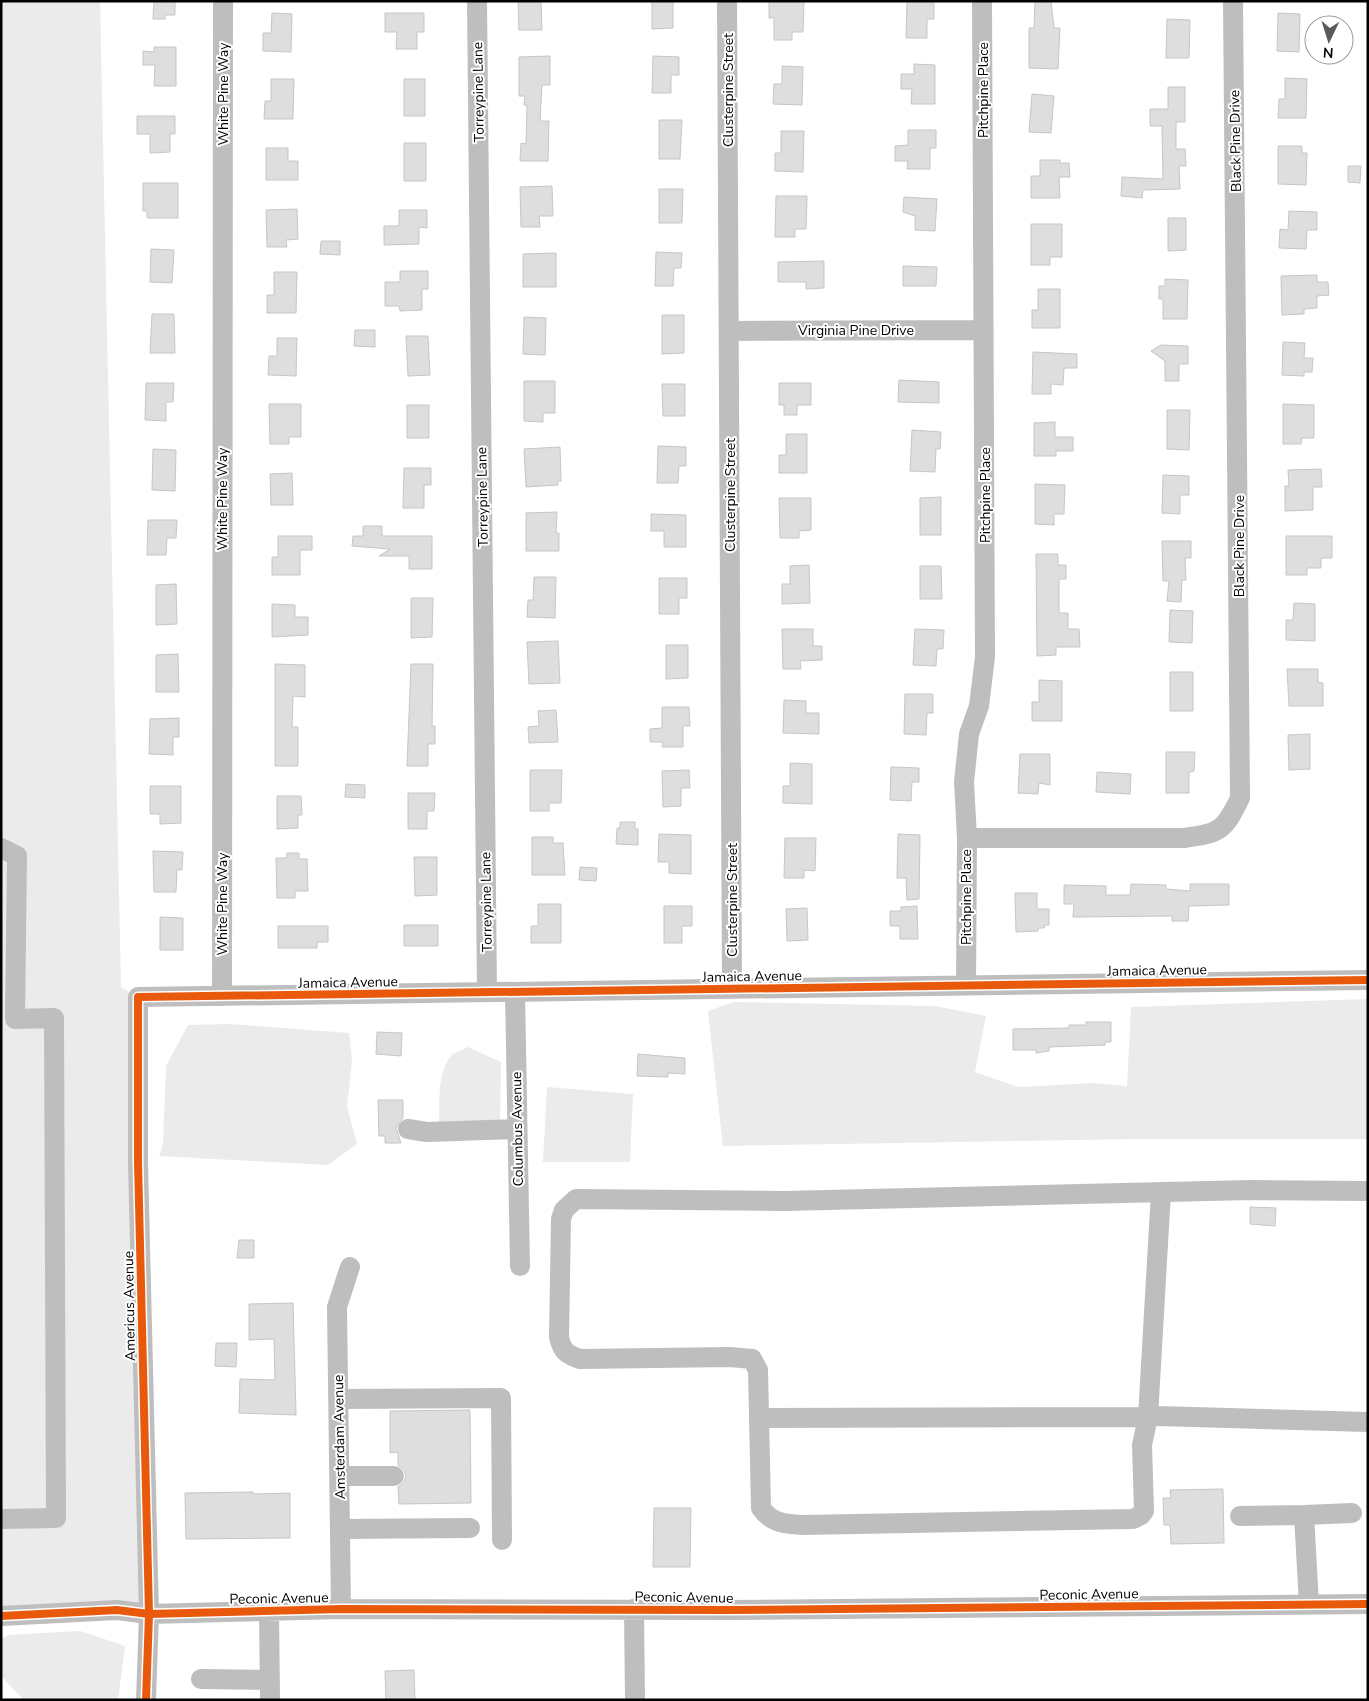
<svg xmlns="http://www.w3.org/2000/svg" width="1369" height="1701" viewBox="0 0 1369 1701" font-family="'Nunito Sans',sans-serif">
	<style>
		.green { fill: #ebebeb }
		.building { fill: #dedede; stroke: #c6c6c6 }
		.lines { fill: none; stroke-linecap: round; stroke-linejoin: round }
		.minor { stroke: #bebebe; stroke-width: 20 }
		.cycleway-casing { stroke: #fff; stroke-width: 11 }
		.cycleway { stroke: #e8590c; stroke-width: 8 }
		.labels { text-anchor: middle; stroke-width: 4; stroke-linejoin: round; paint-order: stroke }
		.street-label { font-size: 14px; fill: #000; stroke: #fff }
	</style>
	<rect width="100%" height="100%" fill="#fff"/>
	<path class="green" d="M1,1H100L121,987L138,997L149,1614L1,1616Z
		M1368,999V1139H1137L723,1146L708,1011L734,1002L935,1006L986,1016L975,1072L1018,1087L1093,1083L1127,1086L1131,1007Z
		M230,1024L349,1033L352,1060L347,1107L357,1144L328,1165L159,1156L163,1144L166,1066L188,1025Z
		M468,1047L501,1062L500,1120L439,1122C440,1102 437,1073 451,1056C454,1052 463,1050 468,1047Z
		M547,1087L633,1094L630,1162H543Z
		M80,1631L125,1646L118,1700H24L1,1676V1639L9,1635Z"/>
	<path class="building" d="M154,1H175V15H165V19H153Z
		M518,1H541L542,30H519Z
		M652,1H673V28L652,29Z
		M769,1H804L803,32H792V40H774V18H769Z
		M907,1H934V19H927V38H906Z
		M1035,1H1051L1054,28H1060L1058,69L1029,68V28H1034Z
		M272,13L292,14L291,52L263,51V33H271Z
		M385,13H424V32H417V49H396L397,32H385Z
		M1278,13L1300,14L1299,52L1277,51Z
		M1167,19L1190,20L1189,58H1166Z
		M154,47H176V86H154L155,65H143V51L154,52Z
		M550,56V85H542L540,121H549L548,161H520L521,143L526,144L527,105H524L525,96H519V57Z
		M653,56L679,57V75H671V93H652Z
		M914,64L935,65V104H911L912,89H901V74H914Z
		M782,66L803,67L802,105L773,104L774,84H782Z
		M1285,78L1307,79L1306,118H1278L1279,99H1285Z
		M271,79H294L293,119H264L265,101H271Z
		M404,79H425V116H404Z
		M1168,87H1185V122H1176V149H1185L1186,166H1179L1180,189L1143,190L1142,198L1121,196L1122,177L1163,179L1162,126H1150V109H1168Z
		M1032,94L1054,96L1051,133L1029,132Z
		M137,116H175V134H170V152L150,153V134H137Z
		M659,120H682L680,159H659Z
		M908,130H936V148H930V169H907L908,161H895V146L908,145Z
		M781,131H804L803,172L775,171V153H781Z
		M404,143H426V181H404Z
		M1278,146H1302V153H1307L1306,185L1278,184Z
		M266,148H288V161H298V180H266Z
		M1040,160H1060V163H1069L1070,177H1059L1060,198H1031V176H1040Z
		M1348,166H1361L1360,183L1348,182Z
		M143,183H178V218H147V211H143Z
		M552,186L553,216H539L540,227H521L520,187Z
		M659,189H683L682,223H659Z
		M776,196H807L806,229H795V237H775Z
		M904,197L937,199L935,231L915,230V216L903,212Z
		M297,209L298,239L286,240L287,247H267L266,210Z
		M399,210H427V228L419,227V244L384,245V226H399Z
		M1289,211L1317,212V230H1307L1306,249L1279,248L1280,229L1288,230Z
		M1168,218H1186V250L1168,251Z
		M1031,224H1062V257H1050V265H1031Z
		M321,241H340V255L320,254Z
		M151,249L174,250L172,283L150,282Z
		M656,252L682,253L681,268H674L673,286H655Z
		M556,253V287H523V254Z
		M824,261V288L806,289V282H778V262Z
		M903,266L937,267L936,286H903Z
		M400,271H428V289H422V310L400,311L399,306H385V282H400Z
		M274,272H297L296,313H267V295H274Z
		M1317,275V282H1328L1329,295L1317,296V308L1304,309V314L1282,315L1281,276Z
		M1165,279L1188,280L1187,319H1163V299H1159V286H1165Z
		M1038,289H1060V328H1032V310H1038Z
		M152,314H174L175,353H150Z
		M662,315H684V353L662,354Z
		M524,317L546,318L545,355L523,354Z
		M355,330H375V347L354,346Z
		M406,336H428L430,375L408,376Z
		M277,338H297L296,376L268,375L269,356H277Z
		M1283,342L1305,343L1304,358H1313L1312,372H1304V376L1282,375Z
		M1161,345L1188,346V364H1179V381H1165V361L1151,351Z
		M1033,352L1077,354V368H1064L1063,385L1051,384V394H1032Z
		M899,380L939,382V403L898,402Z
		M524,381H555V413H543V422L524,421Z
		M146,383H174L173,402H166V421L145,420Z
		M779,383H811V405H797V415H784V405H779Z
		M662,384H685V416H663Z
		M269,404H301V437H289V444H270Z
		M1283,404L1314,405V438H1302L1301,444H1283Z
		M407,405H429V438H407Z
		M1167,410H1190L1189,450L1167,449Z
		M1055,422V437H1073V451H1056V456H1034V423Z
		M912,430L941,432L940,449H936L935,472L910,471Z
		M786,434H807V473H779V455H786Z
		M658,446L686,447V466H679L678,483H657Z
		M560,447L561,481H558V485L526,487L524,449Z
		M153,449L176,450L175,491L152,490Z
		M404,468H431V485H424V508H403Z
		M1321,469L1322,487H1313V510L1285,511V486H1289L1288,470Z
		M292,473L293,505H271L270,474Z
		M1163,475L1189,476V495H1180V514L1162,513Z
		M1035,484L1065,485L1064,514H1054V525L1035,524Z
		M941,497V535H920V498Z
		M779,498H811V530L799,531V538H780Z
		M557,512L556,533H559V551H526V513Z
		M651,514L686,515V547H664V531H651Z
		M148,520H177L176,538H167L166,555H147Z
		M363,526H382V536H432V569H409V556H379L390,549L352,546L353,536H363Z
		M278,536H312V550H300V575H272V557H278Z
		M1286,536H1332V558H1321V568H1307V575H1286Z
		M1162,541H1191V558H1185L1186,580H1182L1181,602L1167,601L1169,581H1163Z
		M1036,554H1058V565H1066V579H1059V613H1068V629H1079L1080,647H1056V655L1037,656Z
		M809,565L810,603L782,604V584H790V566Z
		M920,566H941L942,599H920Z
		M534,577H556L555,618L527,617L528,600H533Z
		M659,578H687V598H679V614H659Z
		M176,584L177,624L156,625V585Z
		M411,598H433L432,637L411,638Z
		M1294,603L1315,604V641L1286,640V620H1293Z
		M272,604L295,605V617H308V635L272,637Z
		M1170,610L1193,611L1192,643L1169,642Z
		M782,629H813V646H822V660L800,661L801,669H783Z
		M915,629L944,630L943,649H937L936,666L913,665Z
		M558,641L560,683L529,684L527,642Z
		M666,645H688V678L666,679Z
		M178,654L179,692H156V655Z
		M275,664L305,665V697L293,696L292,727H298V766H275Z
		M411,664H433L432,726H435V744H428V766H407Z
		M1287,669H1318V682L1323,683V706H1289Z
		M1170,672H1193V711H1170Z
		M1039,680L1062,681V721H1032V702H1039Z
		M905,694H933V713H927L926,735L904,734Z
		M784,700L806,701V713H819V734L783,733Z
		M662,707H689L690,726H683V747H662L663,742H650V729L662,728Z
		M556,710L558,742L529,743L528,727L539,726L538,711Z
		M179,718V737H173V755L149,754L150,719Z
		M1310,734V769L1289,770L1288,735Z
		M1166,752H1195L1194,771L1189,772V793H1166Z
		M1020,754H1050V785L1039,783L1038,794L1018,793Z
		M790,763L812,764V804L783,803V786H790Z
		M891,767L919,768V782H912L911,801L890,800Z
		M530,770H562L561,803H549V811H530Z
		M689,770L690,788H681V806L663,807L662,771Z
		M1097,772L1131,774L1130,794L1096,792Z
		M346,784L365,785V798L345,797Z
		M150,786H181V823L160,824V814H150Z
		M408,793H435L434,811H427V829H408Z
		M277,796H301L302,815H298V828L277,829Z
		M620,822H635V829H638V845L616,844L617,828H620Z
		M659,834L691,835V874L669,873V862H658Z
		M898,834L920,835L919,899L907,900L906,878H897Z
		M532,837H553V843H563L565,875H532Z
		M785,838H816L815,871L804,870V878H784Z
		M153,851L183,852L182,870H177L176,892H154Z
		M287,853H299V859H307L308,891H295V898H277L276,858H287Z
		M414,857H437V895L415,896Z
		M580,867L597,868L596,881L579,880Z
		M1131,884L1166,885V889L1190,891V884H1229V905L1189,906L1188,921H1172V916L1073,917L1074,904H1064V885L1106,886V895H1130Z
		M1015,893H1037V909H1049V925H1045L1044,928H1038V931L1016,932Z
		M538,904H561V943H531V926H538Z
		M664,906H692V926H682V943H664Z
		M917,906L918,939H900V926H890V911H901V907Z
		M807,908L808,940L787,941L786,909Z
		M160,917L183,918V950H160Z
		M404,925H438V946H404Z
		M278,926H328V942H317V948H278Z
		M1086,1022H1111V1042H1105V1045L1049,1047V1051L1036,1053V1050H1013V1029L1069,1028V1025H1086Z
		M377,1032L402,1033L401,1056L376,1054Z
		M638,1054L685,1058V1074L668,1073V1077L637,1076Z
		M378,1100H403V1118L396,1128L401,1143H385V1136H379Z
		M1250,1207L1276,1208L1275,1226L1250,1224Z
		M239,1240H254V1258H237Z
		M293,1303L296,1415L239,1413L240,1379L275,1380L274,1339L249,1340V1304Z
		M216,1343H237L236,1367L215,1366Z
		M470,1410L471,1503L399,1504L398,1487L404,1482L406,1476L404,1470L398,1465V1452L390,1453V1411Z
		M1223,1489L1224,1543L1171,1544L1170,1525H1164L1163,1498H1171L1170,1490Z
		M253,1492V1494L290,1493V1538L186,1539L185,1493Z
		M654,1508H691L690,1567H653Z
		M414,1670L415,1700H386L385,1671Z"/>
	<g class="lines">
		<path class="minor" d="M477,1L487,992
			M727,1L732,989
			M729,331L983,330
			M967,838H1184C1220,833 1224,831 1240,798L1233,1
			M1,848L17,856L15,1019L54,1018L56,1518L1,1519
			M966,985L967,838L964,782L969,734L979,706L985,657L982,1
			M515,992L520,1266
			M222,996L223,1
			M408,1129L427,1132L517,1129
			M1368,1191L1251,1190L784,1201L576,1199L564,1210L561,1219L559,1337C562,1351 566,1354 580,1359L730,1357L752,1359L758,1370L761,1508C771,1523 785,1524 802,1525L1133,1519L1141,1515L1144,1511L1142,1445L1148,1417L1158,1416L1368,1422
			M338,1399L501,1398L502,1540
			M759,1418L1148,1417L1161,1192
			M339,1476H394
			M1304,1515L1352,1513
			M1240,1516L1304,1515L1309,1604
			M340,1529L470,1528
			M341,1609L337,1307L350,1267
			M634,1609L635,1700
			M269,1611L270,1700
			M1,1616L117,1610L149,1614L341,1609L728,1610L1368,1604
			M201,1679L270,1680
			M146,1700L149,1614L138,1162V997L1368,980"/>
		<g class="cycleway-casing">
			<path id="cycleway" d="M1,1616L117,1610L149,1614L341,1609L728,1610L1368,1604
				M146,1700L149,1614L138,1162V997L1368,980"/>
		</g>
		<use href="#cycleway" class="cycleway"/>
	</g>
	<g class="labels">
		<g class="street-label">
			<text transform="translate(728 90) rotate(-90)" y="5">Clusterpine Street</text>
			<text transform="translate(983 90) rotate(-90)" y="5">Pitchpine Place</text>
			<text transform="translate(478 92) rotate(-91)" y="5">Torreypine Lane</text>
			<text transform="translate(223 94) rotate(-90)" y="5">White Pine Way</text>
			<text transform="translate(1235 141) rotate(-91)" y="5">Black Pine Drive</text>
			<text x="856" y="335">Virginia Pine Drive</text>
			<text transform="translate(730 495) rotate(-90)" y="5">Clusterpine Street</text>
			<text transform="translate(985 495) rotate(-90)" y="5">Pitchpine Place</text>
			<text transform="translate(482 497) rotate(-91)" y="5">Torreypine Lane</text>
			<text transform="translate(222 499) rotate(-90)" y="5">White Pine Way</text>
			<text transform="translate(1239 546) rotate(-90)" y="5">Black Pine Drive</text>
			<text transform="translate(966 897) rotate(-90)" y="5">Pitchpine Place</text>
			<text transform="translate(732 900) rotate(-90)" y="5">Clusterpine Street</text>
			<text transform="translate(486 902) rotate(-91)" y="5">Torreypine Lane</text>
			<text transform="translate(222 904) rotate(-90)" y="5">White Pine Way</text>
			<text transform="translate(1157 970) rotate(-1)" y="5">Jamaica Avenue</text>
			<text transform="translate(752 976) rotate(-1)" y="5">Jamaica Avenue</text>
			<text transform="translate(348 982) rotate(-1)" y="5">Jamaica Avenue</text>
			<text transform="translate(517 1129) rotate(-91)" y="5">Columbus Avenue</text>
			<text transform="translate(129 1306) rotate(-91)" y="5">Americus Avenue</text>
			<text transform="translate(339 1437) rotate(-91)" y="5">Amsterdam Avenue</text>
			<text transform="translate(1089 1594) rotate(-1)" y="5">Peconic Avenue</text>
			<text transform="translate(684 1597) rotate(1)" y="5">Peconic Avenue</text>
			<text transform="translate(279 1598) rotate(-1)" y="5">Peconic Avenue</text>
		</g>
	</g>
	<rect width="1369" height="1701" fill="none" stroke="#000000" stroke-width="5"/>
	<g transform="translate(1329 40) rotate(184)"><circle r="24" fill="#ffffff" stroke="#999999"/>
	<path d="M0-4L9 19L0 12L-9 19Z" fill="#595959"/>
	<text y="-8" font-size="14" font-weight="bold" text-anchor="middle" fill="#000000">N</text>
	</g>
</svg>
